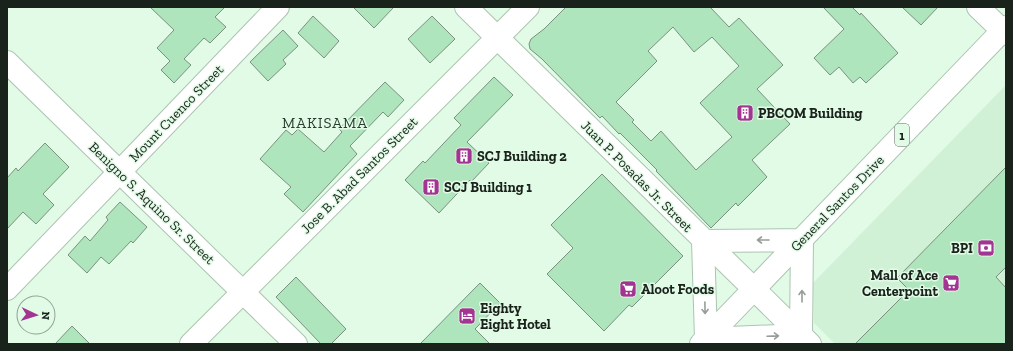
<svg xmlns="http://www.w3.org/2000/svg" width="1013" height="351" viewBox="0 0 1013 351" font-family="'Zilla Slab',serif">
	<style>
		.built { fill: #d1f1d7 }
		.building { fill: #afe5bc; stroke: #7a917f; fill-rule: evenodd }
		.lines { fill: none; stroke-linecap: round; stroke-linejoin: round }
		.tertiary-casing { stroke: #acc4b1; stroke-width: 24 }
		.trunk-casing { stroke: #acc4b1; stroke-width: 24 }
		.tertiary { stroke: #fff; stroke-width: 22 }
		.trunk { stroke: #fff; stroke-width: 22 }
		.oneway { stroke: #989c98 }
		.labels { text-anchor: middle; stroke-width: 3; stroke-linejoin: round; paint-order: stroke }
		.shield { fill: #e2fbe7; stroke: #556358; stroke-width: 1 }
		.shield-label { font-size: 13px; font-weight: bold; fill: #19221b }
		.street-label { font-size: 14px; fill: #19221b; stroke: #e2fbe7 }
		.poi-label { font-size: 14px; font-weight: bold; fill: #19221b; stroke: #e2fbe7; text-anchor: start }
		.neighbourhood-label { font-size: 15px; letter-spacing: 1px; fill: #293e2f; stroke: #e2fbe7 }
	</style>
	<rect width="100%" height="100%" fill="#e2fbe7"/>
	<path class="built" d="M1006,85V344H835L814,323L813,283Z"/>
	<path class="building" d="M150,7H225L215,17L226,27L210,43L204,38L184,59L191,65L174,83L161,70L170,61L157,48L174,30Z
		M353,7H394L374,28Z
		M566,7H710L729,27L739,18L783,65L757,89L790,124L752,160L767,177L738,206L736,203L711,228L656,171L657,170L620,133L619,134L602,116L600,118L542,59L530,49L529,44L531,39L544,29ZM673,27L694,52L712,37L739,66L700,103L732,137L696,170L661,131L651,141L632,122L634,120L616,102L657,61L648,51Z
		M823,7H852L860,15L861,13L898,53L866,83L860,77L853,83L839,67L830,75L814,58L844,29Z
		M902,7H938L921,25Z
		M313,16L339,41L324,58L298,33Z
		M432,16L455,39L430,63L408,39Z
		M283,30L298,46L283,60L286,64L268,81L250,62Z
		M494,77L513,95L467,142L489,163L471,182L470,180L439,213L405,180L423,161L425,163L461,125L454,118Z
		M385,82L404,100L388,117L383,112L350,146L357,154L303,212L284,194L291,187L260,159L286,130L292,135L298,129L324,152L342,132L339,129Z
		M45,143L69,167L43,194L54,205L36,224L23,212L7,229V178L16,168L18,171Z
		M1006,167V267L996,277L1006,288V344H855L909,290L897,278Z
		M602,174L683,256L632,307L629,305L604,331L547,274L573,248L551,225Z
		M120,202L147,227L133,243L131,241L109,264L101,257L87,273L68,255L85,236L90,241L108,220L106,217Z
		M296,277L346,329L331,344H321L276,297Z
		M480,283L500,303L475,329L490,344H420Z
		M72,326L90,344H55Z"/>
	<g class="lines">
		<g class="tertiary-casing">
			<path id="tertiary" d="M466,7L810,344
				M978,7L1006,34
				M7,62L296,344
				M7,289L278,7
				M191,344L528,7"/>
		</g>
		<g class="trunk-casing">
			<path id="trunk" d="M706,339L703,241L802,240
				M706,339L801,335L802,240
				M701,344L1006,27"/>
		</g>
		<use href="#tertiary" class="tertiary"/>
		<use href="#trunk" class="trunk"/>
	</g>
	<defs><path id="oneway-shaft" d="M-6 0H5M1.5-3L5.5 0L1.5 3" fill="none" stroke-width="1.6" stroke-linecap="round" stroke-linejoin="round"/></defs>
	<g class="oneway">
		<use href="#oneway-shaft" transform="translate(763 240) rotate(180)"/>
		<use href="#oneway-shaft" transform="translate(802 296) rotate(-90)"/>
		<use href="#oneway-shaft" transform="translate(705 308) rotate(89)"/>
		<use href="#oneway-shaft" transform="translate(773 336) rotate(-2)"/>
	</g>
	<defs>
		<g id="building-square" transform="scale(0.9)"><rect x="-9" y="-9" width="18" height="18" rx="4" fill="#a23492" stroke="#e2fbe7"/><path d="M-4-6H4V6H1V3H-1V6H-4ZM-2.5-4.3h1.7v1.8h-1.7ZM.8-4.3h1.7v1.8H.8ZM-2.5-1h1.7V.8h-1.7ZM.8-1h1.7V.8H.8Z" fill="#fff"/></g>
		<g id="bank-square" transform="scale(0.9)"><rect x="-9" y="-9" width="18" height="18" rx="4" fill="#a23492" stroke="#e2fbe7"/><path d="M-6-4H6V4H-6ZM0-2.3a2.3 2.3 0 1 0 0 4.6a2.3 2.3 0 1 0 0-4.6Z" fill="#fff"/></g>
		<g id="supermarket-square" transform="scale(0.9)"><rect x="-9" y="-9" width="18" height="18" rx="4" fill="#a23492" stroke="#e2fbe7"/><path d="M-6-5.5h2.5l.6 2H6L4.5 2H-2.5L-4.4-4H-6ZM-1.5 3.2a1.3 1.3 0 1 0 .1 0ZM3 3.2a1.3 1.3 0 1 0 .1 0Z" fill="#fff"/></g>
		<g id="hotel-square" transform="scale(0.9)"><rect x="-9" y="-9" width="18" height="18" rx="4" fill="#a23492" stroke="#e2fbe7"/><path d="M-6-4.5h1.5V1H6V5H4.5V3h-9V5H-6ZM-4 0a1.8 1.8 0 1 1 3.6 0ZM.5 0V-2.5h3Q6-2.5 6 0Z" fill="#fff"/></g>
	</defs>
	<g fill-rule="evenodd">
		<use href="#building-square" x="745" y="113"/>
		<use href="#building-square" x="464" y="156"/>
		<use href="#building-square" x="431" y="187"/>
		<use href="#bank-square" x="986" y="248"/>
		<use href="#supermarket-square" x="951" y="283"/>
		<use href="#supermarket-square" x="628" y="289"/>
		<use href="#hotel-square" x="467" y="316"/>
	</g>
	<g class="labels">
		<rect class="shield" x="895" y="124" width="14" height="22" rx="3"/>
		<g class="shield-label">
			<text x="902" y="140">1</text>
		</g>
		<g class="street-label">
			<text transform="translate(176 113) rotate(-46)" y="5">Mount Cuenco Street</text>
			<text transform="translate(359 175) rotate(-45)" y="5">Jose B. Abad Santos Street</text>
			<text transform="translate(637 176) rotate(45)" y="5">Juan P. Posadas Jr. Street</text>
			<text transform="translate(152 203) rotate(44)" y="5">Benigno S. Aquino Sr. Street</text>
			<text transform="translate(837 203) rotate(-46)" y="5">General Santos Drive</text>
		</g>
		<g class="poi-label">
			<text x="758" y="118">PBCOM Building</text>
			<text x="477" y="161">SCJ Building 2</text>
			<text x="444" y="192">SCJ Building 1</text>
			<text x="973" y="253" text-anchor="end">BPI</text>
			<text x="938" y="280" text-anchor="end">Mall of Ace<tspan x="938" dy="16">Centerpoint</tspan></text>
			<text x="641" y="294">Aloot Foods</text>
			<text x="480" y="313">Eighty<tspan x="480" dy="16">Eight Hotel</tspan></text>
		</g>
		<g class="neighbourhood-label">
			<text x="325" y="128">MAKISAMA</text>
		</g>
	</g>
	<rect width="1013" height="351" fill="none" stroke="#19221b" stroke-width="16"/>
	<g transform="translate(36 315) rotate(94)"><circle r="19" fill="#e2fbe7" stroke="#92a495"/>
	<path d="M0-3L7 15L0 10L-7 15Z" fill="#a23492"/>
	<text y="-6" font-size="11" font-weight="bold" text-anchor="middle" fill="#19221b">N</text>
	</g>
</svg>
